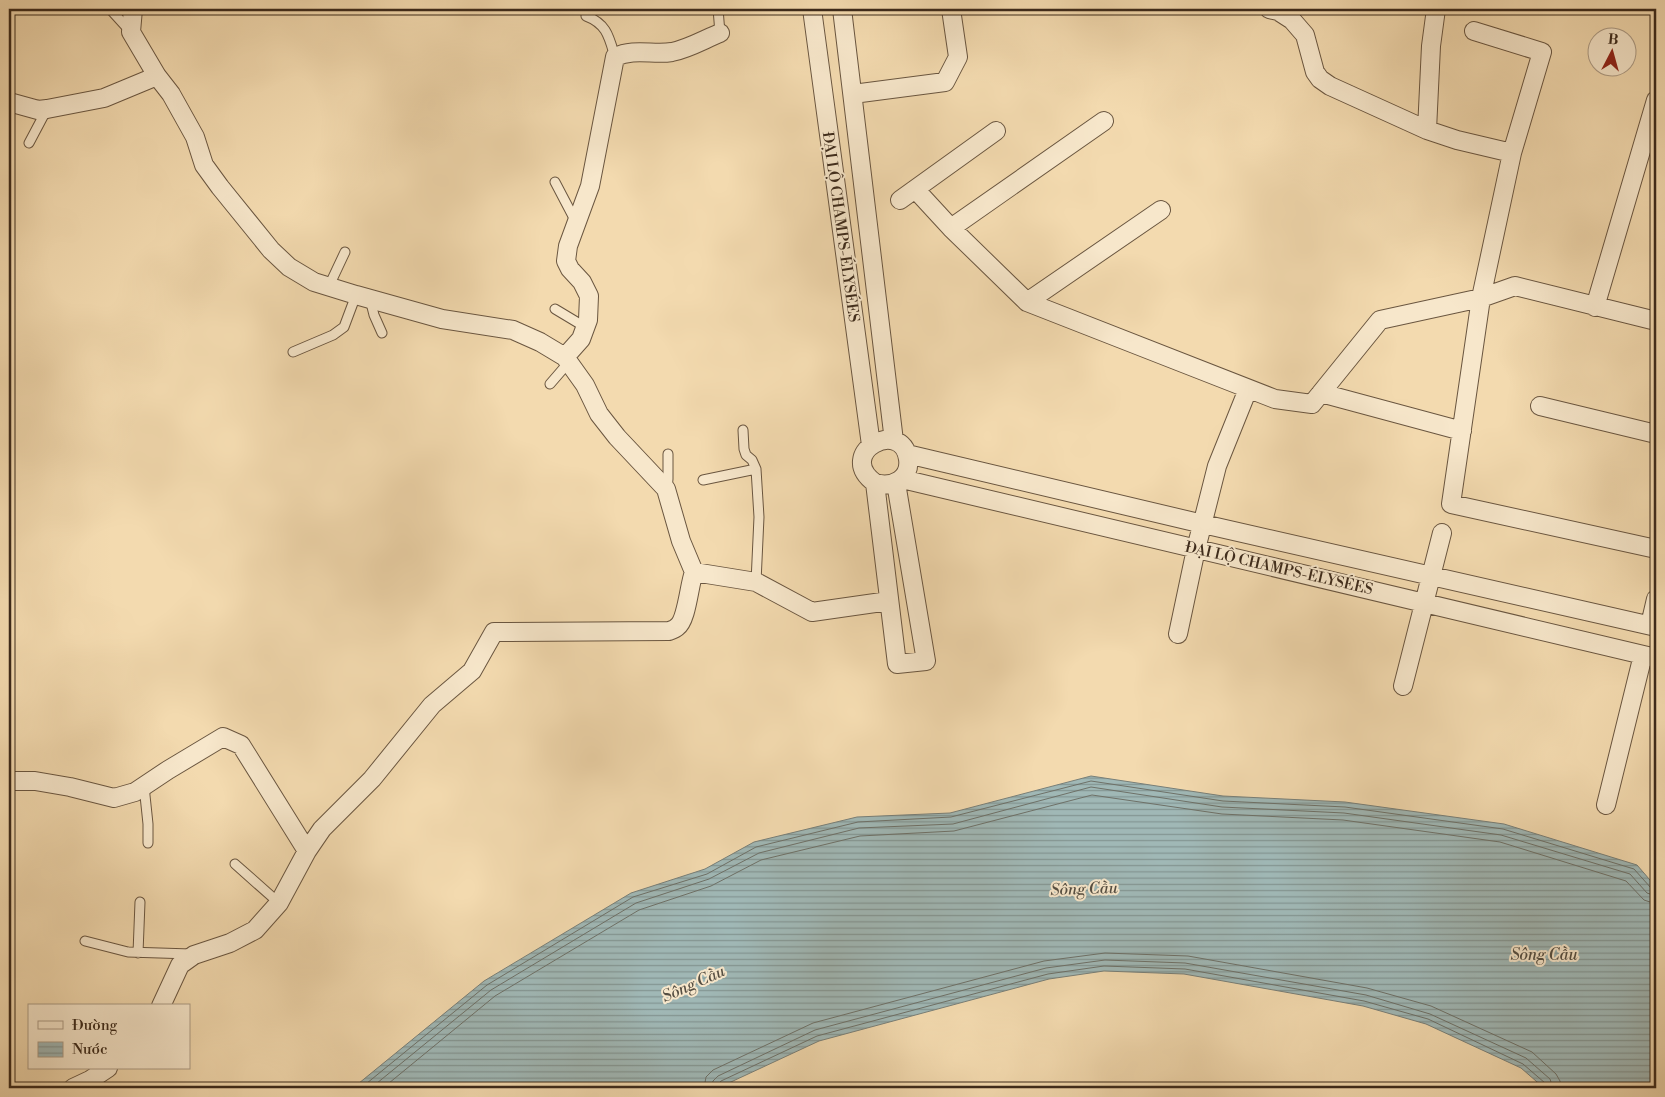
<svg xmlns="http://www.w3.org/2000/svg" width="1665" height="1097" viewBox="0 0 1665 1097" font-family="'Libre Bodoni',serif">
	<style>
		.water { fill: url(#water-rules); stroke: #787f78 }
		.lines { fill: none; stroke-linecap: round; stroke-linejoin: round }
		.shore { stroke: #6e7168; stroke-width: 1 }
		.lane-casing { stroke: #6a5640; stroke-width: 11 }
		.street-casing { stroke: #6a5640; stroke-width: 20 }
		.lane { stroke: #f7e7cb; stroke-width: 9 }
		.street { stroke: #f7e7cb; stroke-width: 18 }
		.labels { text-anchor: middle; stroke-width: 4; stroke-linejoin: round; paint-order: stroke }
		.street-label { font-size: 15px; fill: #3c2a1b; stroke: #f7e7cb }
		.water-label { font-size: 16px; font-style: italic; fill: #554e42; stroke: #f7e7cb }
	</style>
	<defs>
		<pattern id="water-rules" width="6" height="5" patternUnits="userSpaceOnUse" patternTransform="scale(1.25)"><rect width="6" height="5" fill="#a0b8b6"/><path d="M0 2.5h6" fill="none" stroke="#849693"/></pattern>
	</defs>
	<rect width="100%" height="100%" fill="#f3daaf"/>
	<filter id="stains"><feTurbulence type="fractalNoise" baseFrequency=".004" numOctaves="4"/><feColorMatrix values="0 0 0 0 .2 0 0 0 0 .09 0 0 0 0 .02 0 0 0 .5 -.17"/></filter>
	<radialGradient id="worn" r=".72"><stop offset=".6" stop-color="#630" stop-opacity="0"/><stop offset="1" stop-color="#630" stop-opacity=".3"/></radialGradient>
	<path class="water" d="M1091,776L1223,796L1345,802L1504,824L1637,865L1656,887V1088H1544L1521,1068L1426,1024L1363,1006L1184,974L1104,971L1049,979L819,1041L718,1088H353L484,981L631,893L705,869L754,842L857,817L950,813Z"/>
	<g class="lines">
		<path class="shore" d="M361,1088L487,985L633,897L707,874L756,847L858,822L951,817L1091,781L1223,801L1345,807L1503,829L1634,869L1651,888L1656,890
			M371,1088L491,990L636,903L709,879L759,853L859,828L953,824L1091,787L1222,807L1344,813L1501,835L1630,874L1647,893L1656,896
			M383,1088L495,996L639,910L711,886L761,860L860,836L954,831L1092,795L1222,814L1343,820L1500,842L1626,881L1644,900L1656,904
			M704,1088L706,1077L713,1070L813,1023L1044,961L1105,953L1188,956L1367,988L1431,1006L1532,1052L1556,1074L1560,1081L1561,1088
			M711,1088L713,1081L718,1076L815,1030L1046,968L1105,960L1185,963L1366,995L1430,1014L1526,1058L1550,1079L1553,1088
			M718,1088V1085L721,1081L817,1036L1048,974L1104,966L1185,969L1364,1001L1428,1019L1523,1064L1545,1083L1547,1088"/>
		<g class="lane-casing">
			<path id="lane" d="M110,9L130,31
				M718,9L720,33
				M586,16C607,24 609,37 615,57
				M29,143L47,109
				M555,182L576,222
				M329,286L345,252
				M370,299L374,315L382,333
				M555,309L585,327
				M293,352L333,335L344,327L356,295
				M550,384L569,362
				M743,430L744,449L746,455L752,460L756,469L759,517L756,582
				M703,480L756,469
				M667,489L668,479V454
				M144,786L148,824V843
				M235,864L279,903
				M85,941L128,952L191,954
				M138,953L140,902"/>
		</g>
		<g class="street-casing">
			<path id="street" d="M133,9L131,32L157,76L171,94L195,137L204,165L220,187L271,250L289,267L314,282L356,295L442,319L513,330L540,342L565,357L585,385L599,414L617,437L666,489L681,541L694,572L756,582L812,612L889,601
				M812,9L871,445
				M842,9L894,441
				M1269,9L1278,11L1292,20L1305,35L1315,72L1320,79L1330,86L1427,130L1457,140L1512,153
				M1474,31L1542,52L1512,153L1481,298L1451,504L1656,549
				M853,94L945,82L958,57L951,9
				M9,102L38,110L47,109L104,98L157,76
				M1427,130L1431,46L1436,9
				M916,190L951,228L1027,302L1275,399L1312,404L1380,320L1481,298L1515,286L1656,321
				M900,200L996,131
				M951,228L1104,121
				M1027,302L1161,210
				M1595,307L1656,100
				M565,357L581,339L588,320L589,296L582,282L570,269L566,261L568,246L590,186L615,57C634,48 653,55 672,52C688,49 705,39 720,33
				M1321,393L1462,431
				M1540,406L1656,434
				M907,454L1203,524L1656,627
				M902,479L1656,658
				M875,483C892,488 911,479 908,459C902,417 834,453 875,483L897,664L926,661L896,483
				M1650,625L1656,599
				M1178,634L1196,549L1217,466L1248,389
				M1403,686L1442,533
				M9,781H35L70,787L114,798L135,792L168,770L223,737L241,745L307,851
				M1606,805L1643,655
				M161,1006L180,965L194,955L230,943L255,930L279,903L307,851L322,829L372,779L432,705L472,671L494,632L669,631C672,630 675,629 677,627C687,620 689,585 694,572
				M73,1088L90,1080L108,1068"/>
		</g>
		<use href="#lane" class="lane"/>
		<use href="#street" class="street"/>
	</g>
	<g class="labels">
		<g class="street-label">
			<text transform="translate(841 227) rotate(82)" y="5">ĐẠI LỘ CHAMPS-ÉLYSÉES</text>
			<text transform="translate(1279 568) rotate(13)" y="5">ĐẠI LỘ CHAMPS-ÉLYSÉES</text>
		</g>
		<g class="water-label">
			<text transform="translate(1084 888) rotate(-2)" y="6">Sông Cầu</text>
			<text x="1544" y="960">Sông Cầu</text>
			<text transform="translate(693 983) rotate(-24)" y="6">Sông Cầu</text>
		</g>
	</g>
	<rect width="1665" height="1097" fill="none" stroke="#f3daaf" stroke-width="30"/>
	<rect x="10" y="10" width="1645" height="1077" fill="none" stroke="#3c2a1b" stroke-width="2.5"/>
	<rect x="15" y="15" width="1635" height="1067" fill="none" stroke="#3c2a1b"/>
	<rect x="28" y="1004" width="162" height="65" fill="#f7e7cb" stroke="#ac9b85"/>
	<rect x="38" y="1021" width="25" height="8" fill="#f7e7cb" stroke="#ac9b85"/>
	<text x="72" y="1030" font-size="15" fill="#3c2a1b">Đường</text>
	<rect x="38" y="1042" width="25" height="15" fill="url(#water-rules)" stroke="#ac9b85"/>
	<text x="72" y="1054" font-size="15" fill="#3c2a1b">Nước</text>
	<g transform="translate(1612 52) rotate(6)"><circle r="24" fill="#f7e7cb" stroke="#ac9b85"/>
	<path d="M0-4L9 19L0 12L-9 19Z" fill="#8f2418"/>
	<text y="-8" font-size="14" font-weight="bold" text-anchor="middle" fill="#3c2a1b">B</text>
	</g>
	<rect width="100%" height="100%" filter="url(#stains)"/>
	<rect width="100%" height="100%" fill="url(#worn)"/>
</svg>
